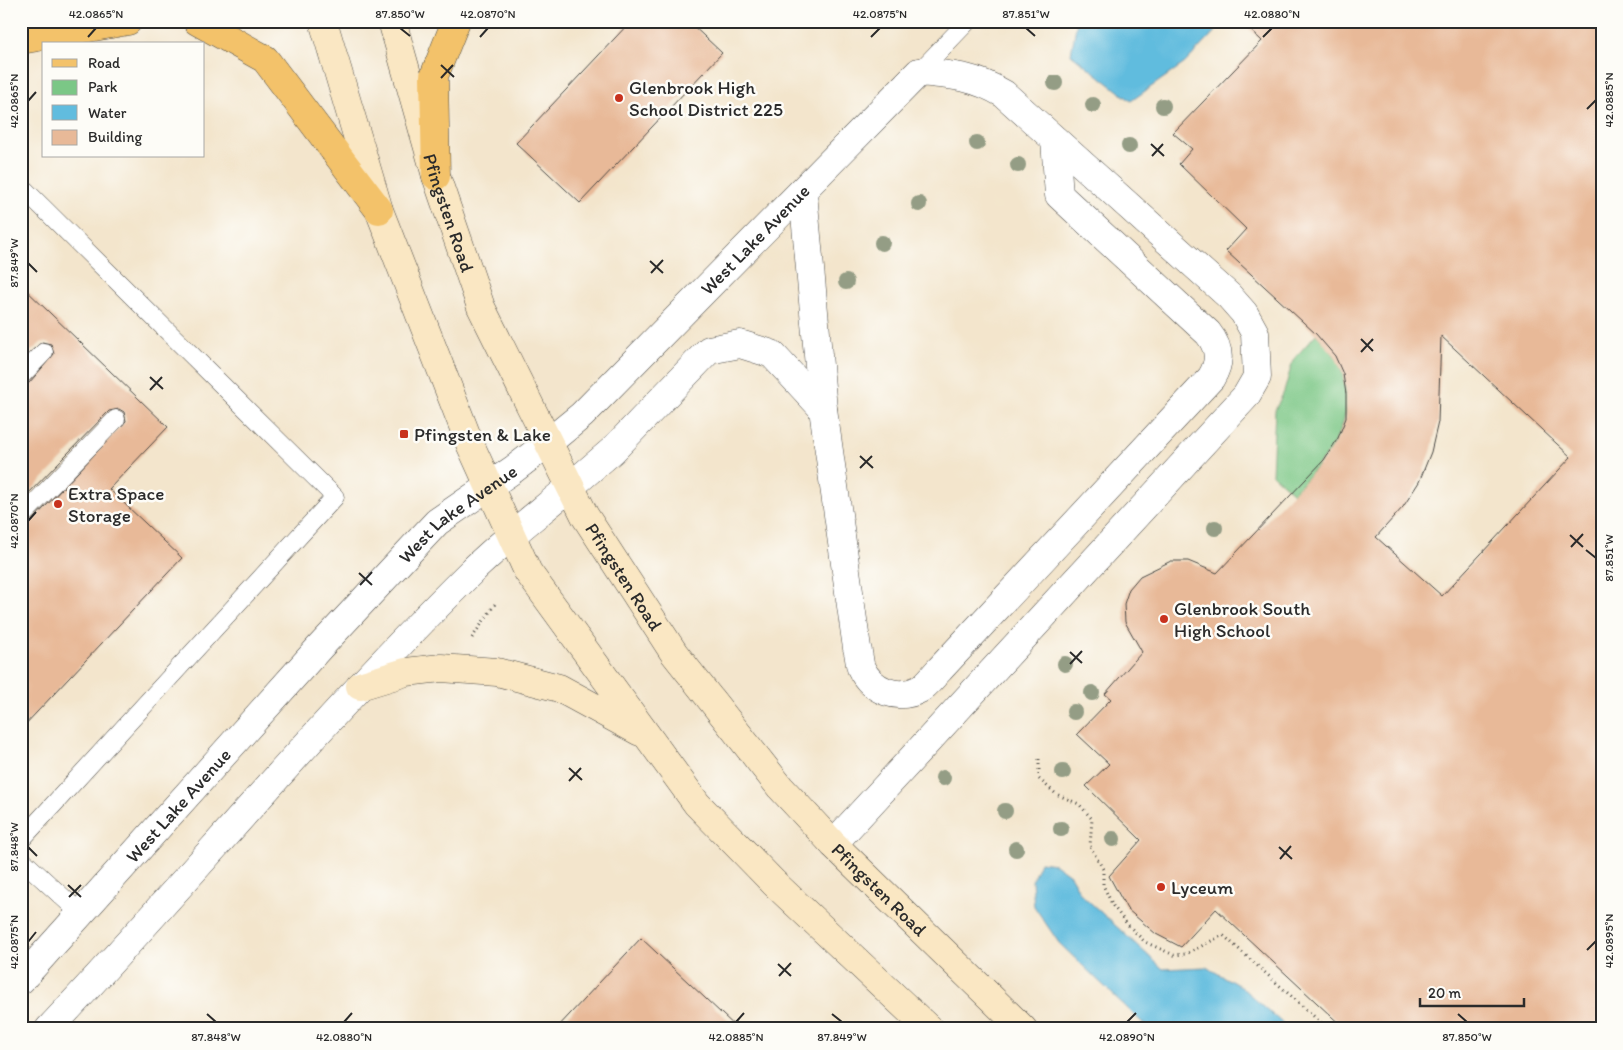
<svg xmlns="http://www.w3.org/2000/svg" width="1623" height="1050" viewBox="0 0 1623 1050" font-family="Itim,sans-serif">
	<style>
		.green { fill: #7bc786; stroke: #537958 }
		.water { fill: #61bcde; stroke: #467484 }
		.building { fill: #e8b998; fill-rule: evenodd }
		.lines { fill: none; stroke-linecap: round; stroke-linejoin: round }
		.service-casing { stroke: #494743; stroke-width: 19 }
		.minor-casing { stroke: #494743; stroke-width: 29 }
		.tertiary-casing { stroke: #494743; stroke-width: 29 }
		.secondary-casing { stroke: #494743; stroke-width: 29 }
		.primary-casing { stroke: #494743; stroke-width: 29 }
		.path { stroke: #494743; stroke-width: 3; stroke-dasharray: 1 4; stroke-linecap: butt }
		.service { stroke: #fff; stroke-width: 18 }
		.minor { stroke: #fff; stroke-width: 28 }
		.tertiary { stroke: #fff; stroke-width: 28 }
		.secondary { stroke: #fae7c3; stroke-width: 28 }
		.primary { stroke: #f3c26a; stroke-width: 28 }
		.tree { fill: #949d85 }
		.ticks { fill: none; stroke: #2b2b2b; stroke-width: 2 }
		.poi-dot { fill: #c8321e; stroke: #fdfcf7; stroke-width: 2 }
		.labels { text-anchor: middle; stroke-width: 5; stroke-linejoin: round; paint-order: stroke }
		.poi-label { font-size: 19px; fill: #2b2b2b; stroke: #fdfcf7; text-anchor: start }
		.street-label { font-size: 19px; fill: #2b2b2b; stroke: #fdfcf7 }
		.neatline { fill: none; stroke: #2b2b2b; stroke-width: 2 }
		.ticks-label { font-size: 12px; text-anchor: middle; fill: #2b2b2b }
	</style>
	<rect width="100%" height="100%" fill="#fdfcf7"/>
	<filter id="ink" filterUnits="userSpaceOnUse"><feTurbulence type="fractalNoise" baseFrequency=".02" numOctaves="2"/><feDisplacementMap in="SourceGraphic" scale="10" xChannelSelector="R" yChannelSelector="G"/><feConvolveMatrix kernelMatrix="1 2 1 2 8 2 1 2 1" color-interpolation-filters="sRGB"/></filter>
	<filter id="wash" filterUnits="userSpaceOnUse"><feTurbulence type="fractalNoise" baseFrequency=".0096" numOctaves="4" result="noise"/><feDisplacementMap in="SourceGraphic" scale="20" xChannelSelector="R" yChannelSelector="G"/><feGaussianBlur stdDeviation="1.12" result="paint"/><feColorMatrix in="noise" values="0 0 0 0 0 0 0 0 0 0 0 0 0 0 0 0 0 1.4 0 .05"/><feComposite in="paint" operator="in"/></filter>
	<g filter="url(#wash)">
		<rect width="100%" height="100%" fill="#f3e5cc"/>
		<path class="green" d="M1316,334C1322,341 1329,347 1334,355C1341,364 1343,376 1345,387C1353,432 1321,462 1293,493L1272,474L1275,410L1284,392L1293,360Z"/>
		<path class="water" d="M1077,21H1218L1219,27L1185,63L1131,101L1071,54Z
			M1040,862L1055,864L1070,875L1081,894L1163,969L1206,967L1240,986L1289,1029H1149L1059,943L1034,906L1032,881Z"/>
		<g id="blocks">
			<path class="building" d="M631,21H688L722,53L580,203L516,143Z
				M1241,21H1602V1029H1345L1216,909L1181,947L1156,934L1127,909L1109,876L1141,840L1086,786L1109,764L1077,734L1111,699L1105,694L1142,652L1125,622L1124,604L1129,589L1140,576L1171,561H1188L1217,573L1324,460L1338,438L1346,418V394L1343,374L1335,356L1316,334L1226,251L1246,229L1179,164L1192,149L1173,133L1262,41ZM1441,336L1571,457L1442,596L1376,537L1403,507L1419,482L1431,452L1438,422Z
				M21,285L168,427L109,489L182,558L21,729V527L29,524L126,421L124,412L119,409L109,411L21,501V386L29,383L54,354L51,344L42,342L21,360Z
				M641,938L738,1029H556Z"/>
		</g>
	</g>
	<g filter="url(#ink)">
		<use href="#blocks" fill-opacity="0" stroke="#494743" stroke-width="1"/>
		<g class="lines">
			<g class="service-casing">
				<path id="service" d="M919,72L968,21
					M21,186L335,497L21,840
					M21,376L44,352
					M21,517L116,419
					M21,859L80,913"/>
			</g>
			<g class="minor-casing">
				<g id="minor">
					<path d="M803,193L823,409L857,648C859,654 859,662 861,668C872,691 898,701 920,689C927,685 934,675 940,669L1211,378C1221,362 1220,348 1208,333L1059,195L1055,140"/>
					<path id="s1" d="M549,442L582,415L919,72C953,75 974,76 1004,94L1229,296L1244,313L1255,333L1257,377L1246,396L833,844"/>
					<path d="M571,486L613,450L709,350L740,344L772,354L823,409"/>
				</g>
			</g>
			<g class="tertiary-casing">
				<g id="tertiary">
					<path id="s2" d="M21,980L319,648L437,522L514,469L549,442"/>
					<path d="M49,1029C191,878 323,718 470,573C501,542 537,515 571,486"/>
				</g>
			</g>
			<g class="secondary-casing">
				<g id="secondary">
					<path d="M323,21L379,210L470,444L528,572L697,804L774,883L929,1029"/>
					<path id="s3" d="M392,21L436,176L481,307L585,516L674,653L780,787L833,844L1023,1029"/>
					<path d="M360,686L406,672L441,668L497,672L559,688L640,732"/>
				</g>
			</g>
			<g class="primary-casing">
				<path id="primary" d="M197,21L265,59L379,210
					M21,40L128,21
					M436,176L434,76L456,21"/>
			</g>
			<path class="path" d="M472,638L495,604
				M1039,759V779L1056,794L1079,804L1092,819L1090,846L1103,869V885L1113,906L1127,924L1145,942L1174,955L1186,954L1223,935L1328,1029
				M21,928L30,918"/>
			<use href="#service" class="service"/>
			<use href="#minor" class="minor"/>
			<use href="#tertiary" class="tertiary"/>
			<use href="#secondary" class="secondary"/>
			<use href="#primary" class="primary"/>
		</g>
		<g class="tree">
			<circle cx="1055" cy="83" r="8"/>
			<circle cx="1093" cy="105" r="8"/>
			<circle cx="1163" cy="106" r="8"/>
			<circle cx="977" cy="143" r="8"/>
			<circle cx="1129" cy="146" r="8"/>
			<circle cx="1018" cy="165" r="8"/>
			<circle cx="919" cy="204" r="8"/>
			<circle cx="882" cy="243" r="8"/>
			<circle cx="846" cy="282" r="8"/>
			<circle cx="1215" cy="528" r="8"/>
			<circle cx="1065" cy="664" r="8"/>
			<circle cx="1092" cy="693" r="8"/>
			<circle cx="1074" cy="712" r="8"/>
			<circle cx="1063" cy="772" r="8"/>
			<circle cx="943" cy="778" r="8"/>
			<circle cx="1005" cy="811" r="8"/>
			<circle cx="1061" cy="829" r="8"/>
			<circle cx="1113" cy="839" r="8"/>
			<circle cx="1016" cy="849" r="8"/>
		</g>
	</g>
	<path class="ticks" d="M400,28L410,36M1026,28L1035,36M88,37L96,28M480,37L488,28M871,37L880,28M1263,37L1272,28M441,65L454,77M441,78L453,65M28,101L36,92M1587,109L1596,100M1151,144L1164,156M1152,156L1163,144M650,261L663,273M28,263L37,272M651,273L663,260M1361,339L1373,351M1361,352L1373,339M150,377L163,389M150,390L162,377M860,456L873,468M860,468L872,456M28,521L36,512M1570,535L1583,547M1571,547L1583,534M1586,550L1596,558M359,573L372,585M360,585L372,572M1070,652L1082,663M1070,664L1082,651M569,768L582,780M569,781L581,768M28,847L37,856M1279,847L1292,859M1280,859L1291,846M68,885L81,897M69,897L81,885M28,942L36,932M1587,950L1596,941M778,964L791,976M779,976L791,963M207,1014L216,1022M832,1014L842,1022M1458,1014L1467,1022M344,1022L352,1013M736,1022L744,1013M1127,1022L1136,1013"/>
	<g class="poi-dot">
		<circle cx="619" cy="98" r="5"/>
		<rect x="399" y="429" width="10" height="10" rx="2.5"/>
		<circle cx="58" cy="504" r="5"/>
		<circle cx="1164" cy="619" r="5"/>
		<circle cx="1161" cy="887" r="5"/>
	</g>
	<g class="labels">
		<g class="poi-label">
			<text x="629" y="94">Glenbrook High<tspan x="629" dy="22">School District 225</tspan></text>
			<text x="414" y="441">Pfingsten &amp; Lake</text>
			<text x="68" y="500">Extra Space<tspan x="68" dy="22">Storage</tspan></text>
			<text x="1174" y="615">Glenbrook South<tspan x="1174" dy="22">High School</tspan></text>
			<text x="1171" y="894">Lyceum</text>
		</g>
		<g class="street-label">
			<text dy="7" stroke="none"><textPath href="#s3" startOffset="200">Pfingsten Road</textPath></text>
			<text dy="7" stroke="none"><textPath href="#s1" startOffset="289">West Lake Avenue</textPath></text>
			<text dy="7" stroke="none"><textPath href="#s2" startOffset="640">West Lake Avenue</textPath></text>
			<text dy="7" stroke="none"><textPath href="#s3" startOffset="605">Pfingsten Road</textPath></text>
			<text dy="7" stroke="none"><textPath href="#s2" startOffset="235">West Lake Avenue</textPath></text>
			<text dy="7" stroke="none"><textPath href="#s3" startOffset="1010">Pfingsten Road</textPath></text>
		</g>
	</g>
	<rect width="1623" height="1050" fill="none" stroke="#fdfcf7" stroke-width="55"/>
	<rect x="42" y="42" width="162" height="115" fill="#fdfcf7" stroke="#a9a8a5"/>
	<rect x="52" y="59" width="25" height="8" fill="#f3c26a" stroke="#a9a8a5"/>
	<text x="88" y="68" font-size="15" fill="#2b2b2b">Road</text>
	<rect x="52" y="80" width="25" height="15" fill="#7bc786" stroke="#a9a8a5"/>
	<text x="88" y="92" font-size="15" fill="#2b2b2b">Park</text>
	<rect x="52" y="105" width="25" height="15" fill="#61bcde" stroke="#a9a8a5"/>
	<text x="88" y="118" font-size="15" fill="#2b2b2b">Water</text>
	<rect x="52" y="130" width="25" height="15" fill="#e8b998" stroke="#a9a8a5"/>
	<text x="88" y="142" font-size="15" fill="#2b2b2b">Building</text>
	<path d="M1420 998v8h104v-8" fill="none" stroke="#2b2b2b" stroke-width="2.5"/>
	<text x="1428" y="998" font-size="15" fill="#2b2b2b" stroke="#fdfcf7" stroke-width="4" paint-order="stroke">20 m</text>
	<rect x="28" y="28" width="1568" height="994" class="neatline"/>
	<g class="ticks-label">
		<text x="96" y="18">42.0865°N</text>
		<text x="400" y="18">87.850°W</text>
		<text x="488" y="18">42.0870°N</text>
		<text x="880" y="18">42.0875°N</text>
		<text x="1026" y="18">87.851°W</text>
		<text x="1272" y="18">42.0880°N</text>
		<text transform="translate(1609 100) rotate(-90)" y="4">42.0885°N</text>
		<text transform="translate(14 101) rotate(-90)" y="4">42.0865°N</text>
		<text transform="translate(14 263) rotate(-90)" y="4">87.849°W</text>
		<text transform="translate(14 521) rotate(-90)" y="4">42.0870°N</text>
		<text transform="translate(1609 558) rotate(-90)" y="4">87.851°W</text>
		<text transform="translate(14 847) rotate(-90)" y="4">87.848°W</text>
		<text transform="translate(1609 941) rotate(-90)" y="4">42.0895°N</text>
		<text transform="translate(14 942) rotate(-90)" y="4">42.0875°N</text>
		<text x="216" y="1041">87.848°W</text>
		<text x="344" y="1041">42.0880°N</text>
		<text x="736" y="1041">42.0885°N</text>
		<text x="842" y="1041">87.849°W</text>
		<text x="1127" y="1041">42.0890°N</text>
		<text x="1467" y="1041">87.850°W</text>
	</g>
</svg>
